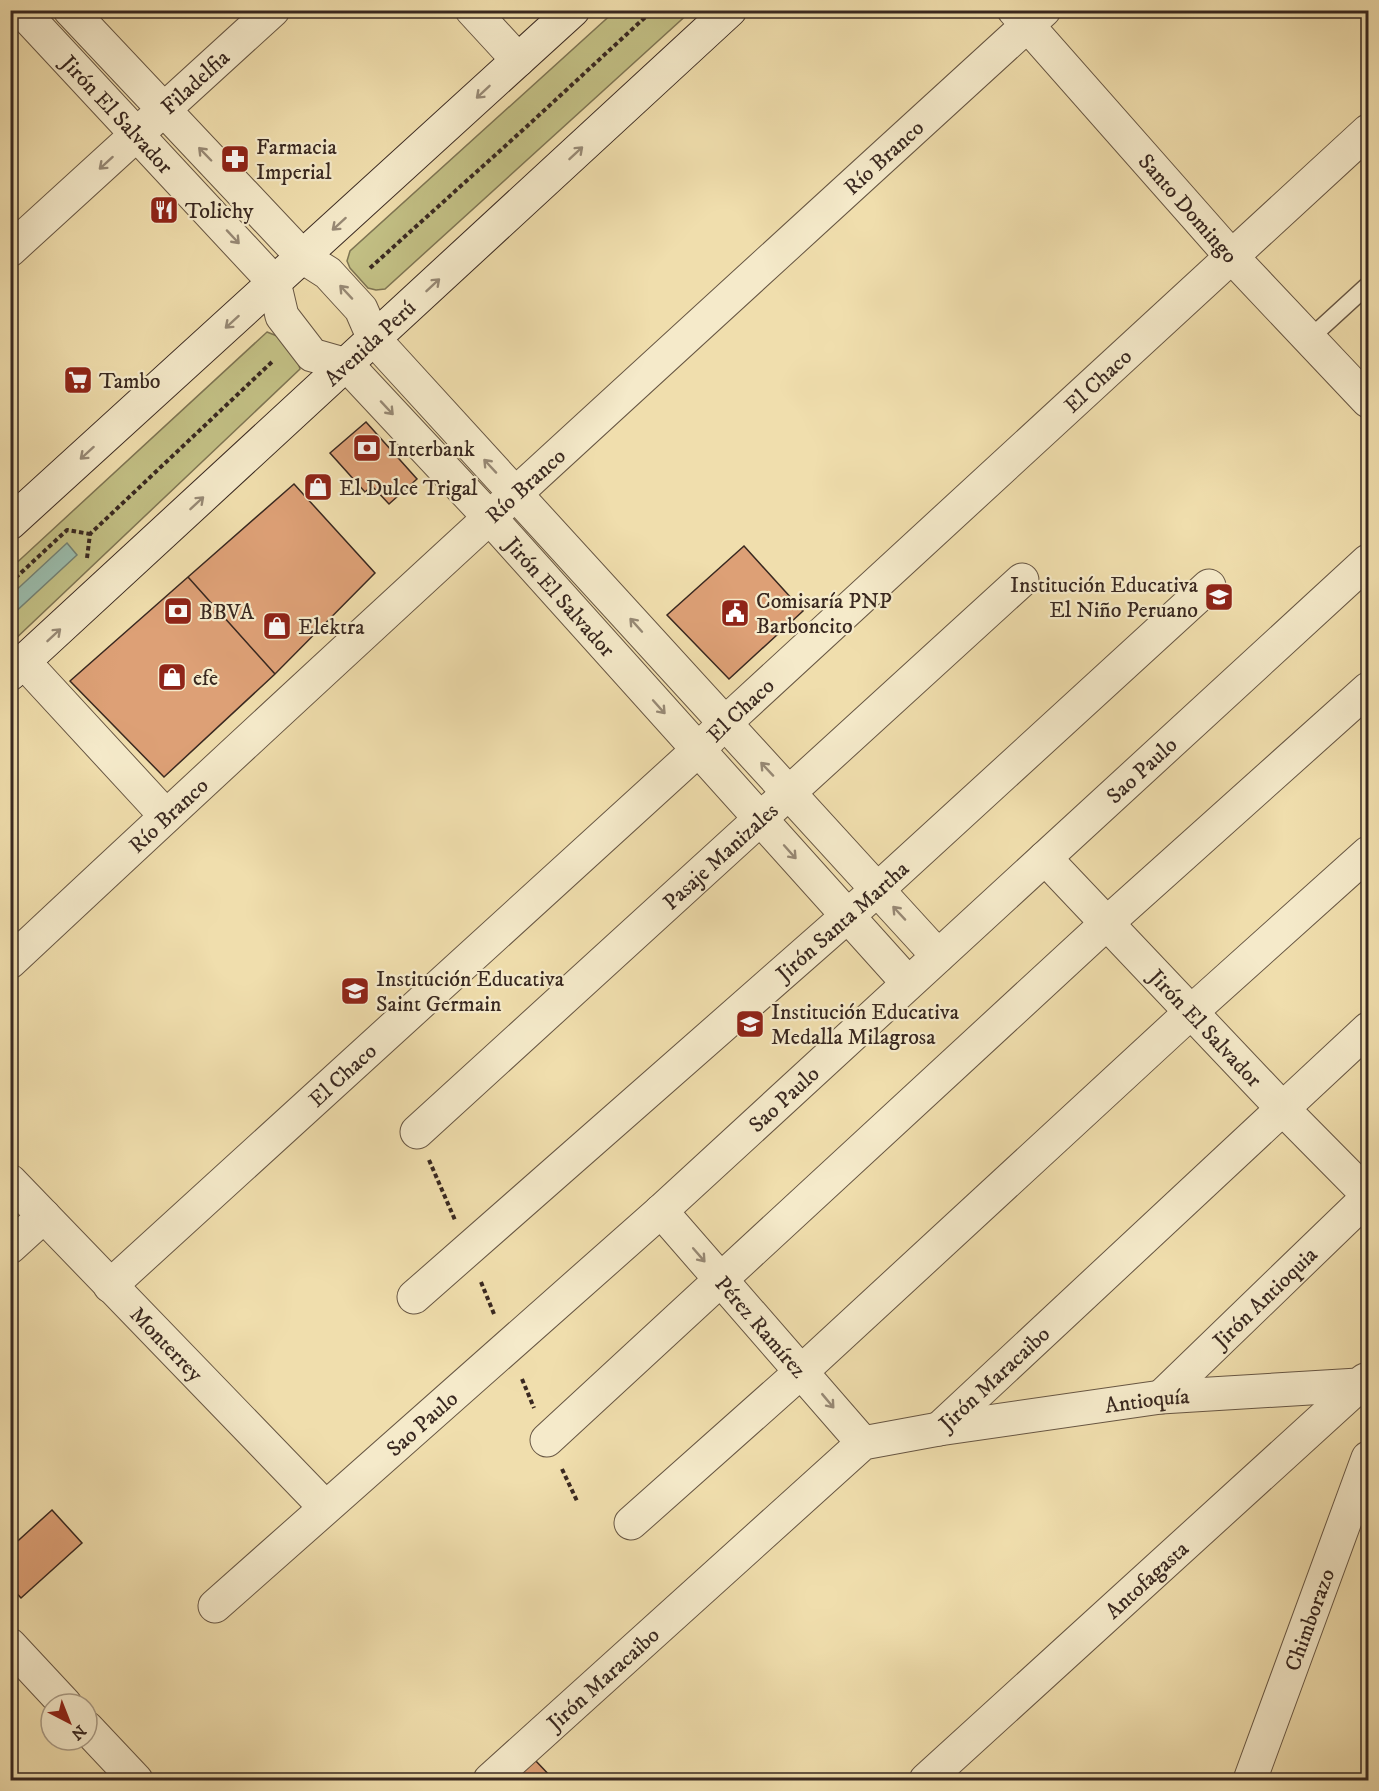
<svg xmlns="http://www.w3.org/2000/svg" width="1379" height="1791" viewBox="0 0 1379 1791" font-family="'IM FELL DW Pica',serif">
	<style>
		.green { fill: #c2bf84; stroke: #7e7452; stroke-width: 1.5 }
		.water { fill: #9abcac; stroke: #738174; stroke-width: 1.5 }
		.building { fill: #dda076; stroke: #392820; stroke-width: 1.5 }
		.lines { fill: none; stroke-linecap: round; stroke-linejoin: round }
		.service-casing { stroke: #675643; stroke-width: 19 }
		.minor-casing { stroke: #675643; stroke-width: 35 }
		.secondary-casing { stroke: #392820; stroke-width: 35 }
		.path { stroke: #392820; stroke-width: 4; stroke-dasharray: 4.5 3; stroke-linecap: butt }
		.service { stroke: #f5eaca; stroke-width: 16 }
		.minor { stroke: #f5eaca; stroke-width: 33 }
		.secondary { stroke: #f5eaca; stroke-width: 33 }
		.oneway { stroke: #978975 }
		.labels { text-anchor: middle; stroke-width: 4.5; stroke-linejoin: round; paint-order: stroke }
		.street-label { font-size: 22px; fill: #392820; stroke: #f5eaca }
		.poi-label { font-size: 22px; fill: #392820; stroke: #f5eaca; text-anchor: start }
	</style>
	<rect width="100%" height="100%" fill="#f0dead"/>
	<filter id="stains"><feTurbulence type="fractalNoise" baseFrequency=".00333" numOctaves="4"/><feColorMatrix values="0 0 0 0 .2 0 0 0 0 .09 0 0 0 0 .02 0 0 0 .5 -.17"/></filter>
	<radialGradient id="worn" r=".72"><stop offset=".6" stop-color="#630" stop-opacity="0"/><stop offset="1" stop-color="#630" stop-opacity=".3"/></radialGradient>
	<path class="green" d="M615,11H691L385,289L376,290L368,288L350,268L347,261L350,251Z
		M267,332L277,336L296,354L300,369L11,643V568Z"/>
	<path class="water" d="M67,543L77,555L11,616V595Z"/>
	<path class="building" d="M366,422L417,479L389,504L372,486L365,492L330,453Z
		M294,484L375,573L275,674L188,577Z
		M744,546L803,611L729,679L667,615Z
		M188,577L275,674L164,777L70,681Z
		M52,1510L82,1543L21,1598L10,1586V1548Z
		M534,1759L554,1780H511Z"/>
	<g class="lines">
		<g class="service-casing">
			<path id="service" d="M1309,339L1368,285"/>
		</g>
		<g class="minor-casing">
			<g id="minor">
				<path id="s1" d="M21,10L274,282L282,316L312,355L347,365L490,518L908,983"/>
				<path d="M70,10L303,257L328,273L361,309L374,339L938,956"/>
				<path d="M472,10L518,60"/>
				<path id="s2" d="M1014,10L1232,257L1368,401"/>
				<path id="s3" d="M10,250L273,10"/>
				<path d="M24,662L166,816"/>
				<path id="s4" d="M1045,858L1283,1109L1368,1195"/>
				<path id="s5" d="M10,962C352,642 698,326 1044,10"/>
				<path id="s6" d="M417,1132L1022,580"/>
				<path id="s7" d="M10,1181L325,1507"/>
				<path id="s8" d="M661,1211L863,1443"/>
				<path d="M10,1247L44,1216"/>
				<path id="s9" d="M110,1286L698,750L725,723L1368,131"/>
				<path id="s10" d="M414,1297L877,890L1209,586"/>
				<path id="s11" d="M1161,1397L1368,1197"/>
				<path id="s12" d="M939,1429L1368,1029"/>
				<path d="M547,1440L1107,923L1368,689"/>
				<path d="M631,1523L802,1371L1191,1012L1368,853"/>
				<path id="s13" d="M215,1606L661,1211L1368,561"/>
				<path d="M10,1645L65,1704"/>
				<path d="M87,1728L136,1780"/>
				<path id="s14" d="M490,1780L863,1443L939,1429L1161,1397L1358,1385"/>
				<path id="s15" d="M926,1780L1365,1380"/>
				<path id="s16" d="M1250,1780L1368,1458"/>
			</g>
		</g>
		<g class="secondary-casing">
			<g id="secondary">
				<path d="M10,523L573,10"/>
				<path id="s17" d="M10,674L730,10"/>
			</g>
		</g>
		<path class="path" d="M370,268L524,129L653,10
			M87,558L90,534L274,360
			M10,583L67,530L90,534
			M429,1160L455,1220
			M481,1282L494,1314
			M522,1379L534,1408
			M562,1469L577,1501"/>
		<use href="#service" class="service"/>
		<use href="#minor" class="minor"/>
		<use href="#secondary" class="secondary"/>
	</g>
	<defs><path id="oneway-shaft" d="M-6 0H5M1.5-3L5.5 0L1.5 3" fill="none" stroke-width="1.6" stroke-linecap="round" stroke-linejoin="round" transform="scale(1.5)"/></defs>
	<g class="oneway">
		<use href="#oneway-shaft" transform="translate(483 92) rotate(137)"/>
		<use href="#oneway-shaft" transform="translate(576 153) rotate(-43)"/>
		<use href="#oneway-shaft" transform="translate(205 154) rotate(-134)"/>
		<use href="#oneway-shaft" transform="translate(106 163) rotate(138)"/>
		<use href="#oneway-shaft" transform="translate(339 224) rotate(138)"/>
		<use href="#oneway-shaft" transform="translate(233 237) rotate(47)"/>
		<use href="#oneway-shaft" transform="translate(433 285) rotate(-43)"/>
		<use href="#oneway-shaft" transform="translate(346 292) rotate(-133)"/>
		<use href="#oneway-shaft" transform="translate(232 322) rotate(138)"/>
		<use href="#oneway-shaft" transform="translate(387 408) rotate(47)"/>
		<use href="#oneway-shaft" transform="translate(87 453) rotate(138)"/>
		<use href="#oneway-shaft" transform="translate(490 466) rotate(-133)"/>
		<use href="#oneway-shaft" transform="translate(197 503) rotate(-43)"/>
		<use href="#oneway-shaft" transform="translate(636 625) rotate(-132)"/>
		<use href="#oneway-shaft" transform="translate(54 635) rotate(-43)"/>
		<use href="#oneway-shaft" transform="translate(659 707) rotate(48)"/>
		<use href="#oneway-shaft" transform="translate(767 769) rotate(-133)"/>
		<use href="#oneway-shaft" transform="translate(790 852) rotate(48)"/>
		<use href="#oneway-shaft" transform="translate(899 913) rotate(-133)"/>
		<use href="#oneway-shaft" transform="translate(699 1255) rotate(49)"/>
		<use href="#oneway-shaft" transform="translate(828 1401) rotate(50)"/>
	</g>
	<defs>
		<g id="pharmacy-square" transform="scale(1.5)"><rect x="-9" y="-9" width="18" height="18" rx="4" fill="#8f2418" stroke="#f5eaca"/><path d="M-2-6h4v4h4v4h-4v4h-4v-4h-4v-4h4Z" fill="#fff"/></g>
		<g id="restaurant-square" transform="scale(1.5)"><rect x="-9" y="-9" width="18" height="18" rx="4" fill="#8f2418" stroke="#f5eaca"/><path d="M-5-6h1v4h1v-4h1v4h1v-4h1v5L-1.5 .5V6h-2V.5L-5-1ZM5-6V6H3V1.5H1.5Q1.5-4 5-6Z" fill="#fff"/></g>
		<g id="supermarket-square" transform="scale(1.5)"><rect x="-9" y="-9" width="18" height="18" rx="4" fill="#8f2418" stroke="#f5eaca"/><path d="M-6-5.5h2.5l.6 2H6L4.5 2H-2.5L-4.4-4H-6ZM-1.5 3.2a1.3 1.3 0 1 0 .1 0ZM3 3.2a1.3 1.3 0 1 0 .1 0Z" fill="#fff"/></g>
		<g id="bank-square" transform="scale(1.5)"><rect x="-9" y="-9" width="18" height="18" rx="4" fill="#8f2418" stroke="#f5eaca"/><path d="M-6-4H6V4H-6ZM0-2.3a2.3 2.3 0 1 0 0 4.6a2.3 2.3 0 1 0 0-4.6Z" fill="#fff"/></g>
		<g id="shop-square" transform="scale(1.5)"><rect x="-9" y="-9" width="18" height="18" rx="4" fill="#8f2418" stroke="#f5eaca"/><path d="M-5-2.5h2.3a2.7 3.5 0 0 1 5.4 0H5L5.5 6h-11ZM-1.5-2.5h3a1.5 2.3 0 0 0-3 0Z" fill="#fff"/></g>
		<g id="school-square" transform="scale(1.5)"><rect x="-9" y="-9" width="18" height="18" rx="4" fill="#8f2418" stroke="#f5eaca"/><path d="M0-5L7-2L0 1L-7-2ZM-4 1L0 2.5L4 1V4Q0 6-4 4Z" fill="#fff"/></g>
		<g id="civic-square" transform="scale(1.5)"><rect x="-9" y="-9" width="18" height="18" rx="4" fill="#8f2418" stroke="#f5eaca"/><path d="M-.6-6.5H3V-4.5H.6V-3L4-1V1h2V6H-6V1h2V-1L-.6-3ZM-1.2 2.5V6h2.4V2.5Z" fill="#fff"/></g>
	</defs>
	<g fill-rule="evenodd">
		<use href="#pharmacy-square" x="235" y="159"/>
		<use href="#restaurant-square" x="164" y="210"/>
		<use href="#supermarket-square" x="78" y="380"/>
		<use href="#bank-square" x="367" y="448"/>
		<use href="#shop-square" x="318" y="487"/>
		<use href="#school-square" x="1219" y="597"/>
		<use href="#bank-square" x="178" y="611"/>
		<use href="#civic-square" x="735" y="613"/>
		<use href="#shop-square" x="277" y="626"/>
		<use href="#shop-square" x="172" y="677"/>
		<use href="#school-square" x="355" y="991"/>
		<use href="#school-square" x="750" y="1024"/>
	</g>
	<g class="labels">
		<g class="street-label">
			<text dy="8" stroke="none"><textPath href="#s3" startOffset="250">Filadelfia</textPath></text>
			<text dy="8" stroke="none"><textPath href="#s1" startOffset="142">Jirón El Salvador</textPath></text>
			<text dy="8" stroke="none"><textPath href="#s5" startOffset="1188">Río Branco</textPath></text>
			<text dy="8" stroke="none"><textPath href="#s2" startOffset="264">Santo Domingo</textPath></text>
			<text dy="8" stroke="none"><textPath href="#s17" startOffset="489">Avenida Perú</textPath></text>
			<text dy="8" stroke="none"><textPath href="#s9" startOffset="1340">El Chaco</textPath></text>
			<text dy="8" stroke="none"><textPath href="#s5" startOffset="702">Río Branco</textPath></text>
			<text dy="8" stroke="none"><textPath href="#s1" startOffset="807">Jirón El Salvador</textPath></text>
			<text dy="8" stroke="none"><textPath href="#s9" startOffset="854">El Chaco</textPath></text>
			<text dy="8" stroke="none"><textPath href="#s13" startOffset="1248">Sao Paulo</textPath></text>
			<text dy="8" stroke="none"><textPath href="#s5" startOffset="216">Río Branco</textPath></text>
			<text dy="8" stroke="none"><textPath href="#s6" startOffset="410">Pasaje Manizales</textPath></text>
			<text dy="8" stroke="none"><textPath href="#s10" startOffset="570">Jirón Santa Martha</textPath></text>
			<text dy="8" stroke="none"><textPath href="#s4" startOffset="234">Jirón El Salvador</textPath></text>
			<text dy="8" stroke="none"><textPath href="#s9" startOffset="314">El Chaco</textPath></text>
			<text dy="8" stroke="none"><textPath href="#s13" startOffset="762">Sao Paulo</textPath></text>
			<text dy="8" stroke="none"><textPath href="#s11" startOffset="144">Jirón Antioquia</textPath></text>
			<text dy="8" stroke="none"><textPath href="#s8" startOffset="153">Pérez Ramírez</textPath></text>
			<text dy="8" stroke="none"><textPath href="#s7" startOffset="226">Monterrey</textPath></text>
			<text dy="8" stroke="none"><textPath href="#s12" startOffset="75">Jirón Maracaibo</textPath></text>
			<text dy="8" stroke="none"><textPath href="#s14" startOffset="790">Antioquía</textPath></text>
			<text dy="8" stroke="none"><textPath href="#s13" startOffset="276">Sao Paulo</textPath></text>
			<text dy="8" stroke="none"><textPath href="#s15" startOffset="298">Antofagasta</textPath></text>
			<text dy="8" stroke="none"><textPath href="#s16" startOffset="171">Chimborazo</textPath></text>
			<text dy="8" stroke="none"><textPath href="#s14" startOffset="152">Jirón Maracaibo</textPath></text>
		</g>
		<g class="poi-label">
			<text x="256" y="154">Farmacia<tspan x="256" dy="25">Imperial</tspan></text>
			<text x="185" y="218">Tolichy</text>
			<text x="99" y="388">Tambo</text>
			<text x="388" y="456">Interbank</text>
			<text x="339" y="495">El Dulce Trigal</text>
			<text x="1198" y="592" text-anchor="end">Institución Educativa<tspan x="1198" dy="25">El Niño Peruano</tspan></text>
			<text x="756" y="608">Comisaría PNP<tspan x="756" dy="25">Barboncito</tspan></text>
			<text x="199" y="619">BBVA</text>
			<text x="298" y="634">Elektra</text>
			<text x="193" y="685">efe</text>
			<text x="376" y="986">Institución Educativa<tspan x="376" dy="25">Saint Germain</tspan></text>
			<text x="771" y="1019">Institución Educativa<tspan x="771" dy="25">Medalla Milagrosa</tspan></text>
		</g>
	</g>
	<rect width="1379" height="1791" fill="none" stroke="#f0dead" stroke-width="36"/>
	<rect x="12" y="12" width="1355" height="1767" fill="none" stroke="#392820" stroke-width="3"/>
	<rect x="18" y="18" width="1343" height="1755" fill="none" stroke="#392820" stroke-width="1.5"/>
	<g transform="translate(69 1722) rotate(138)"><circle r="28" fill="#f5eaca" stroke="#aa9c86" stroke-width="1.5"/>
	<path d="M0-4.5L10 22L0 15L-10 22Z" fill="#8f2418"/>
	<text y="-9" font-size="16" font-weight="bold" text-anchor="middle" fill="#392820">N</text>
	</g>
	<rect width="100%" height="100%" filter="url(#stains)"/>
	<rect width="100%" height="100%" fill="url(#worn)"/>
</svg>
